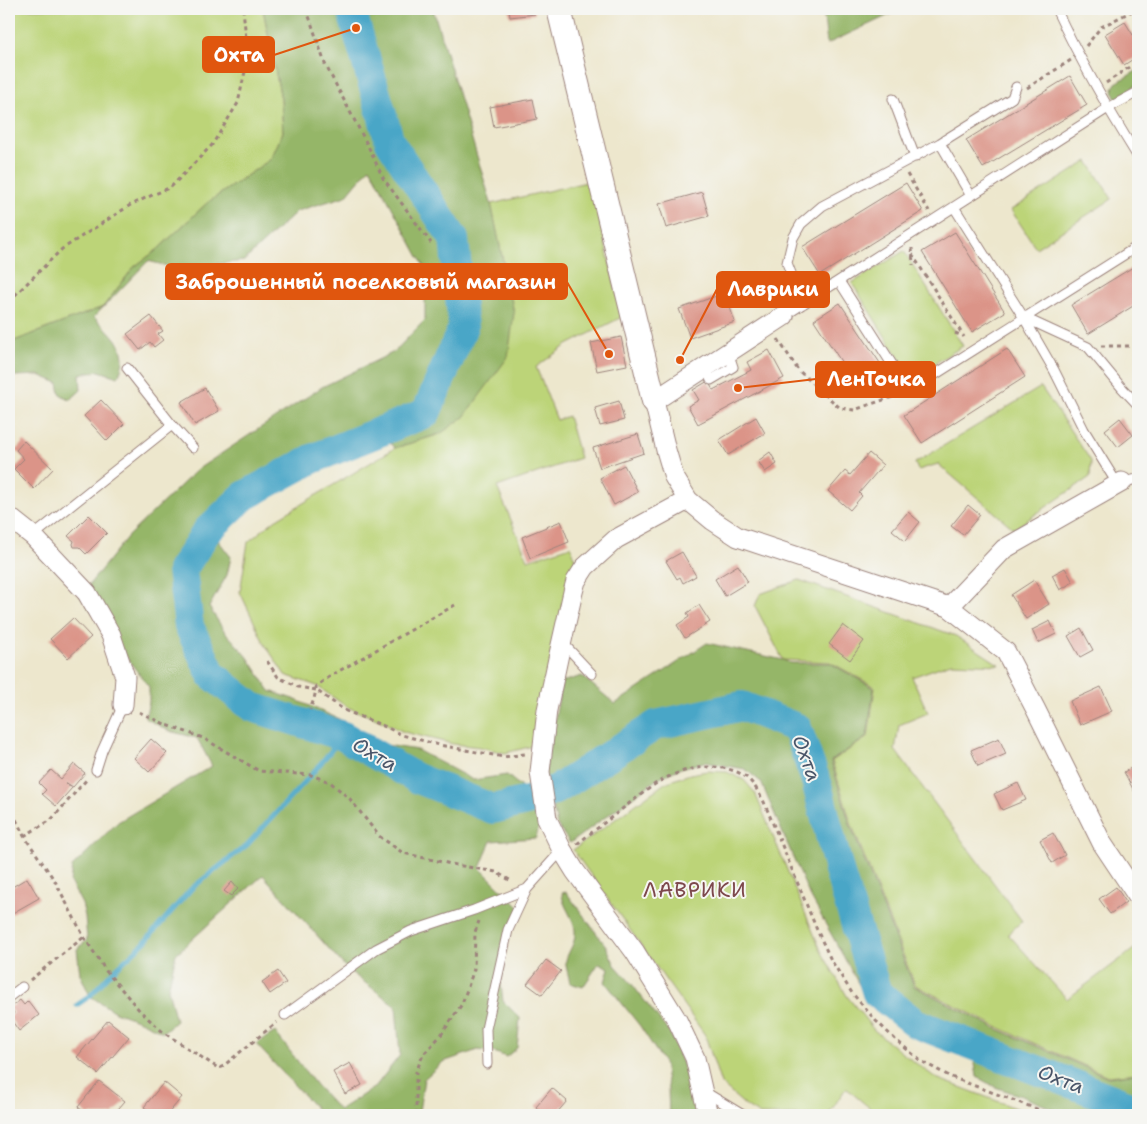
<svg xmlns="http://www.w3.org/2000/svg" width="1147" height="1124" viewBox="0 0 1147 1124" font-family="'Shantell Sans',sans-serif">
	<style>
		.green { fill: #bcd478; stroke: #837a52 }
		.forest { fill: #95b668; stroke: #706a4a }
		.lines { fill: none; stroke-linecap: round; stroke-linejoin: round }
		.stream { stroke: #49a6c7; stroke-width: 5 }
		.river { stroke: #49a6c7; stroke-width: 30 }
		.building { fill: #db9488 }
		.service-casing { stroke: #9c837c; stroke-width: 11 }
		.minor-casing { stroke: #9c837c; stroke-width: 21 }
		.tertiary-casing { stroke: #9c837c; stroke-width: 26 }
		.path { stroke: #9c837c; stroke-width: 3; stroke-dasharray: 4 4; stroke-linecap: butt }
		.service { stroke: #fff; stroke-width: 9 }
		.minor { stroke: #fff; stroke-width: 19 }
		.tertiary { stroke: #fff; stroke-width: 24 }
		.labels { text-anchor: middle; stroke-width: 4; stroke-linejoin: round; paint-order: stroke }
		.water-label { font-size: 20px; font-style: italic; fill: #4a5569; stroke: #f6f6f2 }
		.quarter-label { font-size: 21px; letter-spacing: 1px; fill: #7d484c; stroke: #f6f6f2 }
		.leader { fill: none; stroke: #e0560e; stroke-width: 2 }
		.callout-dot { fill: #e0560e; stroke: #f6f6f2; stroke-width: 2 }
		.callout { fill: #e0560e; stroke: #e0560e; stroke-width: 2 }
		.callout-label { font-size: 20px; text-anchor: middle; font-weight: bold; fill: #fff }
	</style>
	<rect width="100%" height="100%" fill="#f6f6f2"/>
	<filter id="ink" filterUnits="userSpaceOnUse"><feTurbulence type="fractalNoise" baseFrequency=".02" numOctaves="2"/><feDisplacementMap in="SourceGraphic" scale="10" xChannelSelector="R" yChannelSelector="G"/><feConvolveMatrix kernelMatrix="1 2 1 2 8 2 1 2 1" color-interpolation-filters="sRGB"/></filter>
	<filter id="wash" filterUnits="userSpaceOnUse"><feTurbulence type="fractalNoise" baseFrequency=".0096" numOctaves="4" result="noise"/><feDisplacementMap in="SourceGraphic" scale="20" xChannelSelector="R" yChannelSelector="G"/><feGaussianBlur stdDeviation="1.12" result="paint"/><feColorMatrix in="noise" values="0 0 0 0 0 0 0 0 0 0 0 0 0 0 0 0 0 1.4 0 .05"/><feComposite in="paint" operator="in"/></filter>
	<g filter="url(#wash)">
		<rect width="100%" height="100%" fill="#ede7cd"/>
		<path class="green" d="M9,9H263L281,99L283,132L271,159L207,203L157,250L134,267L103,307L9,343Z
			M1088,161L1112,199L1036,248L1011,210Z
			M591,181L622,317L567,345L536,367L557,420L568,416L580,458L497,487L528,560L571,546L578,571L537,745L505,753L480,747L453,744L404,732L377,719L347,707L317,686L285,675L264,643L240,592L248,542L275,520L395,448L440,434L514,313L491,204Z
			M904,251L963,346L911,378L852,283Z
			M1041,387L1091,461L1090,477L1014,529L938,464L918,470L915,463Z
			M799,580L956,636L1000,665L951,663L912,677L928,713L899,725L895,750L1022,921L1008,934L1067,999L1138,946V1073L1108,1076L995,1026L915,985L851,823L832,761L868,737L875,687L830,662L783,660L755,606L760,594Z
			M707,771L727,772L744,780L755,793L821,951L847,996L874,1030L902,1053L936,1078L1034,1115H878L846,1088L828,1115H760L747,1107L721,1084L705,1035L573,850L665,783L690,774Z"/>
		<path class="forest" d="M263,9H433L491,203L514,313L508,357L464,417L440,434L395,448L369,422L374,432L311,457L242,494L217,539L231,557L227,575L209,607L225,632L247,656L270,691L296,700L339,719L386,745L417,750L473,780L507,775L526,791L539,826L536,838L491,841L480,868L520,908L509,930L500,976L503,1001L520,1018L517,1048L506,1057L494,1052L478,1050L443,1062L424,1079L419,1111L403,1115H322L256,1044L275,1032L316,1085L339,1110L375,1087L400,1055L396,1006L348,970L263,875L176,954L168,989L176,1021L163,1032L140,1021L115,1012L90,996L80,974L77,949L87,940L85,916L82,904L70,882L72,867L118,822L212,766L197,738L169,731L145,718L149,702V687L80,596L128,536L198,469L322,387L394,352L425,320V268L370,167L346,196L297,211L244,261L175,268L148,261L94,317C107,330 124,342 123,362C122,367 120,372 118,377L99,371L80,374L81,390L70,400L60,394L58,383L39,375L15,376L9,380V343L103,307L134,267L157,250L207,203L271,159L283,132L281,99Z
			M823,9H902L827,44Z
			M1138,70V84L1116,99L1114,95L1113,88L1116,83Z
			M707,643L783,660L790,663H830L874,688L867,737L831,761L850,824L914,986L995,1028L1108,1077L1138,1073V1115H1068L1022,1096L995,1087L977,1077L974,1057L902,1026L868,1001L808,892L761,782L745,769L704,762L681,768L660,777L570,843L557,825L545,772L562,682L582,676L615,704Z
			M566,892L606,946L615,965L631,983L671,1035L688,1080L696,1115H669L668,1089L664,1063L640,1026L605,982L609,968L599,963L583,987L570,983C569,976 565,966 566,960C569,949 576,944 575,930C574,917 562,906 562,893Z"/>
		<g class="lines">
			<path class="stream" d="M77,1005L90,996L109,975L144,943L192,888L247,845L311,775L343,736"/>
			<path class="river" d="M351,9L390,142L454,239L463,327L426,413L312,459L244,496L207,531L182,570L189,626L212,675L252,707L343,736L416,778L493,809L531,800L559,788L656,725L742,706L797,728L816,781L840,874L877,993L915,1023L1138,1109"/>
		</g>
		<g id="blocks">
			<path class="building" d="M509,9H534L535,14L510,17Z
				M1125,22L1133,35L1138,32V56L1124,65L1105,34Z
				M1070,76L1087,105L983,168L966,140Z
				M533,99L537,119L494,127L490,107Z
				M906,183L923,211L820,275L802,247Z
				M702,192L709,216L666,228L659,204Z
				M955,232L1005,312L972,332L922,252Z
				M1138,264V303L1088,334L1071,305Z
				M725,293L735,322L690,338L679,309Z
				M840,303L888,375L861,392L814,320Z
				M151,316L163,331L158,334L163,340L154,347L150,342L140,350L127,334Z
				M621,337L627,365L597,371L591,343Z
				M1007,349L1025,377L922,443L904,415Z
				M769,350L784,378L698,424L688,406L699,400L693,390L708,381L713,390L751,370L747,362Z
				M205,388L219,411L195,425L181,402Z
				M101,400L124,424L107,441L84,416Z
				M619,401L624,420L600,426L595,408Z
				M756,417L765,433L728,455L719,440Z
				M1120,418L1133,435L1118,447L1105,430Z
				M638,434L644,453L600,468L593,448Z
				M24,441L53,469L34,489L14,469L24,459L16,450Z
				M770,452L777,464L765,472L758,461Z
				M869,453L883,465L859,493L862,496L850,510L828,491L845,471L850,475Z
				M624,465L638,492L614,505L600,478Z
				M968,505L980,515L963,535L951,526Z
				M908,512L920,522L905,541L892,530Z
				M89,515L107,533L86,554L79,547H74L73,544L74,541L68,536Z
				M561,521L569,542L530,558L522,537Z
				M682,552L696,576L683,583L680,577L677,579L666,561Z
				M738,565L748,582L725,596L715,579Z
				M1065,568L1073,582L1060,590L1052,575Z
				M1034,580L1049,604L1026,619L1011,595Z
				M699,605L710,622L685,638L677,625L689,617L687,613Z
				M73,618L91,637L68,658L50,639Z
				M1050,621L1056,634L1038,643L1032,630Z
				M843,625L864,641L850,660L829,644Z
				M1081,628L1093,650L1080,657L1068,636Z
				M1101,687L1112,711L1080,725L1070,701Z
				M999,738L1006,754L978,766L971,750Z
				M151,739L167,753L149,772L134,758Z
				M74,764L85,773L73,787L65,782L72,788L56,806L42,794L46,790L39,783L51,770L61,779Z
				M1138,764V789L1134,791L1124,772Z
				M1018,783L1026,800L1002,810L994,794Z
				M1053,833L1065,855L1052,863L1040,840Z
				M27,878L39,898L9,915V889Z
				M232,882L238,889L231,896L224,891Z
				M1116,887L1126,902L1110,914L1099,899Z
				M546,960L561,971L542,995L527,984Z
				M278,971L286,983L270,994L262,982Z
				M20,1000L24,1005L28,1001L39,1015L19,1031L9,1017L14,1013L10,1008Z
				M108,1020L129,1037L98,1074L77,1057Z
				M350,1063L362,1085L345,1094L333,1072Z
				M99,1081L125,1101L113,1115H88L78,1107Z
				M164,1082L182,1097L167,1115H154L144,1107Z
				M552,1088L567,1101L555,1115H545L536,1107Z"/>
		</g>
	</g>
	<g filter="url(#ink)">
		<use href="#blocks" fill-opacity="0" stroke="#9c837c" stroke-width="1"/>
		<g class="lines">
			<g class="service-casing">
				<path id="service" d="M1056,9C1080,60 1108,109 1138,157
					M893,99L915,157
					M940,143L971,196
					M954,207L1024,318L1054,370L1084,430L1118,485
					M839,281L909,391L1138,246
					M803,304L787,263L793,238L801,224L822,206L940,143L1012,98L1016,87
					M784,316L1108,108L1138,92
					M1025,318L1088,347L1122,388L1138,405
					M127,368L172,425L193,448
					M705,368L711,380L733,367L728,352
					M1122,482L1138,479
					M33,536L172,425
					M562,642L592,674
					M96,770L102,751L123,705
					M9,997L22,987
					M285,1015L376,949L411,931L474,910L527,889L562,850
					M487,1064L486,1029L508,930L527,889
					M705,1092L743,1115"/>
			</g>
			<g class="minor-casing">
				<path id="minor" d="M784,316L654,401L666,450L674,477L688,500L712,520L738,537L949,607L1006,652L1036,710L1102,843L1138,897
					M688,500L616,539L585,567L576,581L573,592L559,654L547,710L540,772L547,819L562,850L575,871L635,952L677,1020L695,1058L708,1115
					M9,517L33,536L87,593L111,635L125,677L123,705
					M949,607L1004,549L1122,482"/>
			</g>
			<g class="tertiary-casing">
				<path id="tertiary" d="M559,9L654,401"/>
			</g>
			<path class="path" d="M306,9L310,19L325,64L368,146L383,178L431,243
				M1086,46L1101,27L1136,9
				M1106,83L1138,61
				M1027,88L1071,60
				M907,174L929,211
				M912,248L913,265
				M912,254L964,337
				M9,301L62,249L132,204L171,187L212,145L238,103L248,58L243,9
				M955,333L963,336
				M778,339L798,370L840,408L854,410L898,395
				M1101,346H1134L1138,347
				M455,605L332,675L316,686V690L344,710L386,727L402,735L439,745L504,757L525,754
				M267,661L278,677L298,687L316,690L314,699L310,710
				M139,712L167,725L203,738L259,771L311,775L330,782L350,799L379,836L403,853L451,864L496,872L513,882
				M9,805L24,836L55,881L84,937L106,971L140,1011L163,1032L218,1068L222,1067L277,1022
				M24,836L51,820L88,778
				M577,844C595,830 613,816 631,802C641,795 651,786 662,780C686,767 718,761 743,775C753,781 758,792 764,802L817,930L831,960L852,993L876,1021L896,1040L921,1061L951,1077L1053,1115
				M30,980L84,937
				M416,1115V1072L423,1055L441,1035L462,1004L474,969L475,932L479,921"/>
			<use href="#service" class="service"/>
			<use href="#minor" class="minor"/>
			<use href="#tertiary" class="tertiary"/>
		</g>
	</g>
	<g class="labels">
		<g class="water-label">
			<text transform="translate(375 754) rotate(30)" y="7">Охта</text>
			<text transform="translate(807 758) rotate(70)" y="7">Охта</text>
			<text transform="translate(1061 1079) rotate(21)" y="7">Охта</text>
		</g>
		<g class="quarter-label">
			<text x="695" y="897">ЛАВРИКИ</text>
		</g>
	</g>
	<path class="leader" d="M356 28L274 55M609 354L567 282M680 360L717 289M738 388L816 379"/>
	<g class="callout-dot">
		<circle cx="356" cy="28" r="5"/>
		<circle cx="609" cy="354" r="5"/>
		<circle cx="680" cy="360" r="5"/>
		<circle cx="738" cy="388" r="5"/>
	</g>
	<g class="callout">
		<rect x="203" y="37" width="71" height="35" rx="5"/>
		<rect x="166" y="264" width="401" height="35" rx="5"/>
		<rect x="717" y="272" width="112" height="35" rx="5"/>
		<rect x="816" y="362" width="119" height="35" rx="5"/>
	</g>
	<g class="callout-label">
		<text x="239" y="62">Охта</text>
		<text x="366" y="289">Заброшенный поселковый магазин</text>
		<text x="773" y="296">Лаврики</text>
		<text x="876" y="386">ЛенТочка</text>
	</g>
	<rect width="1147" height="1124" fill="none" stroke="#f6f6f2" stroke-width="30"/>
</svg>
